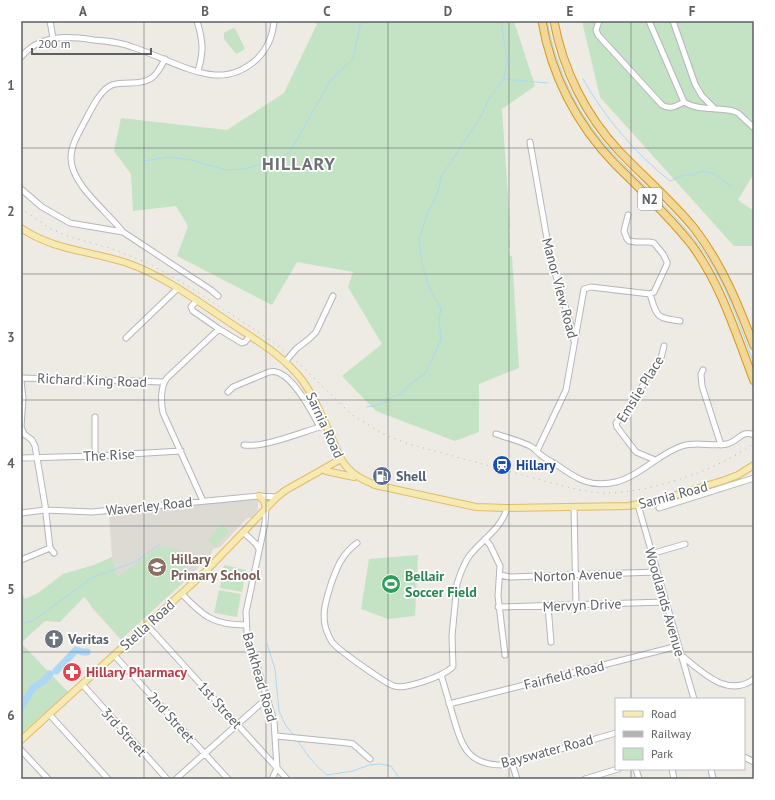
<svg xmlns="http://www.w3.org/2000/svg" width="775" height="800" viewBox="0 0 775 800" font-family="'PT Sans',sans-serif">
	<style>
		.education { fill: #dddad3 }
		.green { fill: #c4e2c4 }
		.lines { fill: none; stroke-linecap: round; stroke-linejoin: round }
		.stream { stroke: #acd8f5; stroke-width: 1 }
		.river { stroke: #acd8f5; stroke-width: 7 }
		.minor-casing { stroke: #b5b6ba; stroke-width: 7 }
		.major-casing { stroke: #e1bc69; stroke-width: 8 }
		.highway-casing { stroke: #d89719; stroke-width: 9 }
		.minor { stroke: #fff; stroke-width: 5 }
		.major { stroke: #f6e9b1; stroke-width: 6 }
		.highway { stroke: #f1d898; stroke-width: 7 }
		.rail { stroke: #b2b3b3; stroke-width: 1; stroke-dasharray: 1 5; stroke-linecap: butt }
		.grid { fill: none; stroke: #5c6063; stroke-width: 1; stroke-opacity: 0.55 }
		.labels { text-anchor: middle; stroke-width: 3.5; stroke-linejoin: round; paint-order: stroke }
		.shield { fill: #fff; stroke: #8d9092; stroke-width: 1 }
		.shield-label { font-size: 13px; font-weight: bold; fill: #5c6063 }
		.street-label { font-size: 14px; fill: #5c6063; stroke: #fff }
		.transit-label { font-size: 14px; font-weight: bold; fill: #164399; stroke: #fff; text-anchor: start }
		.service-label { font-size: 14px; font-weight: bold; fill: #4e5e75; stroke: #fff; text-anchor: start }
		.education-label { font-size: 14px; font-weight: bold; fill: #785e54; stroke: #fff; text-anchor: start }
		.leisure-label { font-size: 14px; font-weight: bold; fill: #27864d; stroke: #fff; text-anchor: start }
		.worship-label { font-size: 14px; font-weight: bold; fill: #5b616d; stroke: #fff; text-anchor: start }
		.health-label { font-size: 14px; font-weight: bold; fill: #be3a42; stroke: #fff; text-anchor: start }
		.district-label { font-size: 18px; font-weight: bold; letter-spacing: 1px; fill: #6d7175; stroke: #fff }
		.neatline { fill: none; stroke: #5c6063; stroke-width: 1.5 }
		.grid-label { font-size: 13px; text-anchor: middle; font-weight: bold; fill: #5c6063 }
	</style>
	<rect width="100%" height="100%" fill="#edebe4"/>
	<path class="education" d="M258,499V510L252,517L246,519L220,547L213,549L211,554L184,582L121,640L92,608L89,603L118,577L112,557L109,513Z"/>
	<path class="green" d="M313,21H514L535,86L502,109L510,226L509,230L510,248L508,249L510,256H512L519,368L479,384V432L455,441L376,411L342,376L382,344L348,287L353,272L297,262L272,305L177,256L188,226L176,206L133,211L131,174L114,151L121,118L227,130L284,93L317,24Z
		M582,21H754V173L738,200L754,211V246H734L600,97Z
		M233,28L236,30L245,49L236,54L224,39V33Z
		M222,524L229,531L215,547L208,540Z
		M159,547C176,549 187,547 185,568L190,575L121,639L84,597L60,622L45,621L21,643L68,692L21,734V592L25,599L38,593L63,574L94,565L112,557L118,577Z
		M418,555L415,616L388,619L361,609L369,559Z
		M224,565L246,570L242,592L220,588Z
		M219,590L241,594L237,617L214,613Z"/>
	<g class="lines">
		<path class="stream" d="M547,21C556,68 576,112 608,148C636,179 668,206 694,239C724,275 738,321 754,364
			M505,79L548,83
			M583,79C605,118 635,153 670,181L684,175H693L701,171L715,174L732,187
			M144,161L168,157L191,160L226,170L243,169L278,160L290,152L330,81L353,59L361,21
			M367,407L378,405L386,401L391,397L401,394L410,384L425,374L441,340L439,320L441,309L430,289L422,264L419,240L427,215L438,192L441,177L480,118L490,97L504,79L507,61L501,21
			M21,624L33,621L93,577L135,562L159,545
			M267,644L275,669L279,711L286,726L294,735
			M297,740C306,753 315,766 327,775L353,771L369,765L380,764L391,766L400,779"/>
		<path class="river" d="M56,671L76,650L83,652H87
			M21,708L33,688L45,680L50,674"/>
		<g class="minor-casing">
			<path id="minor" d="M50,21L53,38
				M197,21C203,41 204,51 198,71
				M599,21L596,30L598,35L662,105C670,110 676,106 684,102
				M649,21L684,102C698,111 717,107 733,111L738,113L754,128
				M673,21L695,84L702,96L715,109
				M21,57C40,34 67,36 94,40C107,41 120,42 132,47C158,55 189,73 215,75C231,76 246,69 257,59C267,49 273,35 274,21
				M530,142L550,256L570,322L574,341
				M21,189L42,207L70,223L123,232L211,290L218,296
				M123,232C108,212 71,185 71,158C71,144 80,131 86,119C92,108 100,90 112,85C118,83 124,83 130,83C151,83 156,77 165,59
				M650,294C657,317 656,318 680,321
				M197,300L191,307L193,311L219,329L242,343L245,342L250,336
				M126,338L178,288
				M285,362L296,349L309,339L316,332L333,296
				M703,370L701,374L702,386L721,445
				M21,378L164,382
				M21,381L23,398L21,427L24,434L32,440L35,446L45,505L50,548L54,553
				M228,392L233,387L269,372C289,366 312,412 320,427
				M95,417V456
				M496,434C508,438 521,441 532,447C536,450 538,453 541,455C546,459 552,462 557,465C577,479 590,488 616,482C640,476 658,454 682,446C697,441 712,447 727,444C738,442 742,429 754,435
				M244,445C264,448 302,432 323,426
				M537,451L566,390L584,289L591,287L650,294L654,292L667,264V262L663,254L654,243L649,242H636L629,241L627,239L624,231L628,215
				M21,458L95,456L181,451
				M655,460L636,452L617,427L616,423L632,405L648,376L661,358L664,346
				M203,501L163,413C161,403 160,387 167,378L219,329
				M638,505L694,699
				M574,507L576,605
				M266,508L265,523L246,612L247,633L274,721L277,768L287,779
				M659,508L754,478
				M21,513L45,510L92,512L259,496L277,497
				M243,532L256,544L259,549
				M485,539L490,545L500,566L498,596L505,655
				M357,543C342,554 337,567 331,584C326,600 320,617 328,634C329,637 331,640 332,642C338,650 385,683 394,686C405,690 447,675 453,666L452,636L457,584C460,574 464,563 470,555C482,540 502,528 507,508
				M651,554L685,544
				M21,560L50,548
				M500,575L510,577L656,572
				M182,594C203,616 213,625 246,625
				M548,606L551,642
				M498,607L665,602
				M147,625L277,768L272,779
				M114,655L228,779
				M681,655C701,671 727,699 754,679
				M441,675C445,688 449,702 453,716C462,747 468,766 505,765L616,733
				M82,684L167,779
				M449,704L678,646
				M49,714L108,779
				M276,736L348,743L353,744L370,759
				M21,750L48,779
				M744,757L754,762
				M512,763L517,779
				M636,769L639,779
				M672,769L674,779
				M711,769L713,779
				M176,779L266,699
				M585,779L618,769"/>
		</g>
		<g class="major-casing">
			<path id="major" d="M21,228C52,250 91,251 127,263C164,276 196,300 229,322C254,339 283,355 302,380C317,400 330,435 341,459C349,473 361,479 375,485L476,507L507,508L628,506L660,500L725,480L738,475L754,465
				M326,471L354,477
				M259,496L264,501L266,508
				M21,740L205,572L277,497L286,490L341,459"/>
		</g>
		<g class="highway-casing">
			<path id="highway" d="M542,21C551,75 577,125 615,164C641,190 668,215 691,244C721,284 736,334 754,381
				M554,21C563,70 586,116 620,152C644,177 672,201 694,228C722,264 738,304 754,346"/>
		</g>
		<use href="#minor" class="minor"/>
		<use href="#major" class="major"/>
		<use href="#highway" class="highway"/>
		<path class="rail" d="M21,208L49,228L70,237L109,248L146,262L185,284L272,341L304,368L351,414L383,434L409,444L563,486C577,489 591,493 605,493C650,493 719,470 754,443"/>
	</g>
	<path class="grid" d="M144,21V779M266,21V779M388,21V779M509,21V779M631,21V699M21,148H754M21,274H754M21,400H754M21,526H754M21,652H754M631,769V779"/>
	<defs>
		<g id="station-disc" transform="scale(1)"><circle r="9.5" fill="#1a4fb4" stroke="#fff"/><path d="M-3-6H3Q5-6 5-4V2Q5 4 3 4L4.5 6H3L1.5 4h-3L-3 6H-4.5L-3 4Q-5 4-5 2V-4Q-5-6-3-6ZM-3.5-4v3h7v-3ZM-3.5 1v1.5H-2V1ZM2 1v1.5H3.5V1Z" fill="#fff"/></g>
		<g id="fuel-disc" transform="scale(1)"><circle r="9.5" fill="#5c6f8a" stroke="#fff"/><path d="M-5.5-6h7V0h2V4h1.3V-2.5L3-4.5l.8-.8L6-3V5H2.5V1h-1V6h-7ZM-4.2-4.7v3.2H.2V-4.7Z" fill="#fff"/></g>
		<g id="school-disc" transform="scale(1)"><circle r="9.5" fill="#8d6e63" stroke="#fff"/><path d="M0-5L7-2L0 1L-7-2ZM-4 1L0 2.5L4 1V4Q0 6-4 4Z" fill="#fff"/></g>
		<g id="stadium-disc" transform="scale(1)"><circle r="9.5" fill="#2e9e5b" stroke="#fff"/><path d="M0-5a6.5 5 0 1 0 0 10a6.5 5 0 1 0 0-10ZM-3.5-1.8h7v3.6h-7Z" fill="#fff"/></g>
		<g id="church-disc" transform="scale(1)"><circle r="9.5" fill="#6b7280" stroke="#fff"/><path d="M-1.2-6h2.4v3.5h3.3v2.4h-3.3V6h-2.4V-.1h-3.3v-2.4h3.3Z" fill="#fff"/></g>
		<g id="pharmacy-disc" transform="scale(1)"><circle r="9.5" fill="#e0444e" stroke="#fff"/><path d="M-2-6h4v4h4v4h-4v4h-4v-4h-4v-4h4Z" fill="#fff"/></g>
	</defs>
	<g fill-rule="evenodd">
		<use href="#station-disc" x="502" y="465"/>
		<use href="#fuel-disc" x="382" y="476"/>
		<use href="#school-disc" x="157" y="567"/>
		<use href="#stadium-disc" x="391" y="584"/>
		<use href="#church-disc" x="54" y="639"/>
		<use href="#pharmacy-disc" x="72" y="672"/>
	</g>
	<g class="labels">
		<rect class="shield" x="638" y="188" width="24" height="22" rx="3"/>
		<g class="shield-label">
			<text x="650" y="204">N2</text>
		</g>
		<g class="street-label">
			<text transform="translate(560 288) rotate(75)" y="5">Manor View Road</text>
			<text transform="translate(92 380) rotate(2)" y="5">Richard King Road</text>
			<text transform="translate(640 389) rotate(-58)" y="5">Emslie Place</text>
			<text transform="translate(325 425) rotate(65)" y="5">Sarnia Road</text>
			<text transform="translate(109 455) rotate(-3)" y="5">The Rise</text>
			<text transform="translate(673 495) rotate(-15)" y="5">Sarnia Road</text>
			<text transform="translate(149 506) rotate(-6)" y="5">Waverley Road</text>
			<text transform="translate(578 575) rotate(-2)" y="5">Norton Avenue</text>
			<text transform="translate(665 602) rotate(74)" y="5">Woodlands Avenue</text>
			<text transform="translate(582 605) rotate(-2)" y="5">Mervyn Drive</text>
			<text transform="translate(147 625) rotate(-42)" y="5">Stella Road</text>
			<text transform="translate(564 675) rotate(-14)" y="5">Fairfield Road</text>
			<text transform="translate(260 677) rotate(74)" y="5">Bankhead Road</text>
			<text transform="translate(220 705) rotate(48)" y="5">1st Street</text>
			<text transform="translate(171 717) rotate(48)" y="5">2nd Street</text>
			<text transform="translate(124 732) rotate(48)" y="5">3rd Street</text>
			<text transform="translate(547 751) rotate(-15)" y="5">Bayswater Road</text>
		</g>
		<g class="transit-label">
			<text x="516" y="470">Hillary</text>
		</g>
		<g class="service-label">
			<text x="396" y="481">Shell</text>
		</g>
		<g class="education-label">
			<text x="171" y="564">Hillary<tspan x="171" dy="16">Primary School</tspan></text>
		</g>
		<g class="leisure-label">
			<text x="405" y="581">Bellair<tspan x="405" dy="16">Soccer Field</tspan></text>
		</g>
		<g class="worship-label">
			<text x="68" y="644">Veritas</text>
		</g>
		<g class="health-label">
			<text x="86" y="677">Hillary Pharmacy</text>
		</g>
		<g class="district-label">
			<text x="299" y="170">HILLARY</text>
		</g>
	</g>
	<rect width="775" height="800" fill="none" stroke="#ffffff" stroke-width="44"/>
	<rect x="615" y="698" width="130" height="72" fill="#ffffff" stroke="#bebfc1"/>
	<rect x="623" y="711" width="20" height="6" fill="#f6e9b1" stroke="#bebfc1"/>
	<text x="651" y="718" font-size="12" fill="#5c6063">Road</text>
	<rect x="623" y="731" width="20" height="6" fill="#b2b3b3" stroke="#bebfc1"/>
	<text x="651" y="738" font-size="12" fill="#5c6063">Railway</text>
	<rect x="623" y="748" width="20" height="12" fill="#c4e2c4" stroke="#bebfc1"/>
	<text x="651" y="758" font-size="12" fill="#5c6063">Park</text>
	<path d="M32 48v6h119v-6" fill="none" stroke="#5c6063" stroke-width="2"/>
	<text x="38" y="48" font-size="12" fill="#5c6063" stroke="#ffffff" stroke-width="3" paint-order="stroke">200 m</text>
	<rect x="22" y="22" width="731" height="756" class="neatline"/>
	<g class="grid-label">
		<text x="83" y="16">A</text>
		<text x="205" y="16">B</text>
		<text x="327" y="16">C</text>
		<text x="448" y="16">D</text>
		<text x="570" y="16">E</text>
		<text x="692" y="16">F</text>
		<text x="11" y="90">1</text>
		<text x="11" y="216">2</text>
		<text x="11" y="342">3</text>
		<text x="11" y="468">4</text>
		<text x="11" y="594">5</text>
		<text x="11" y="720">6</text>
	</g>
</svg>
